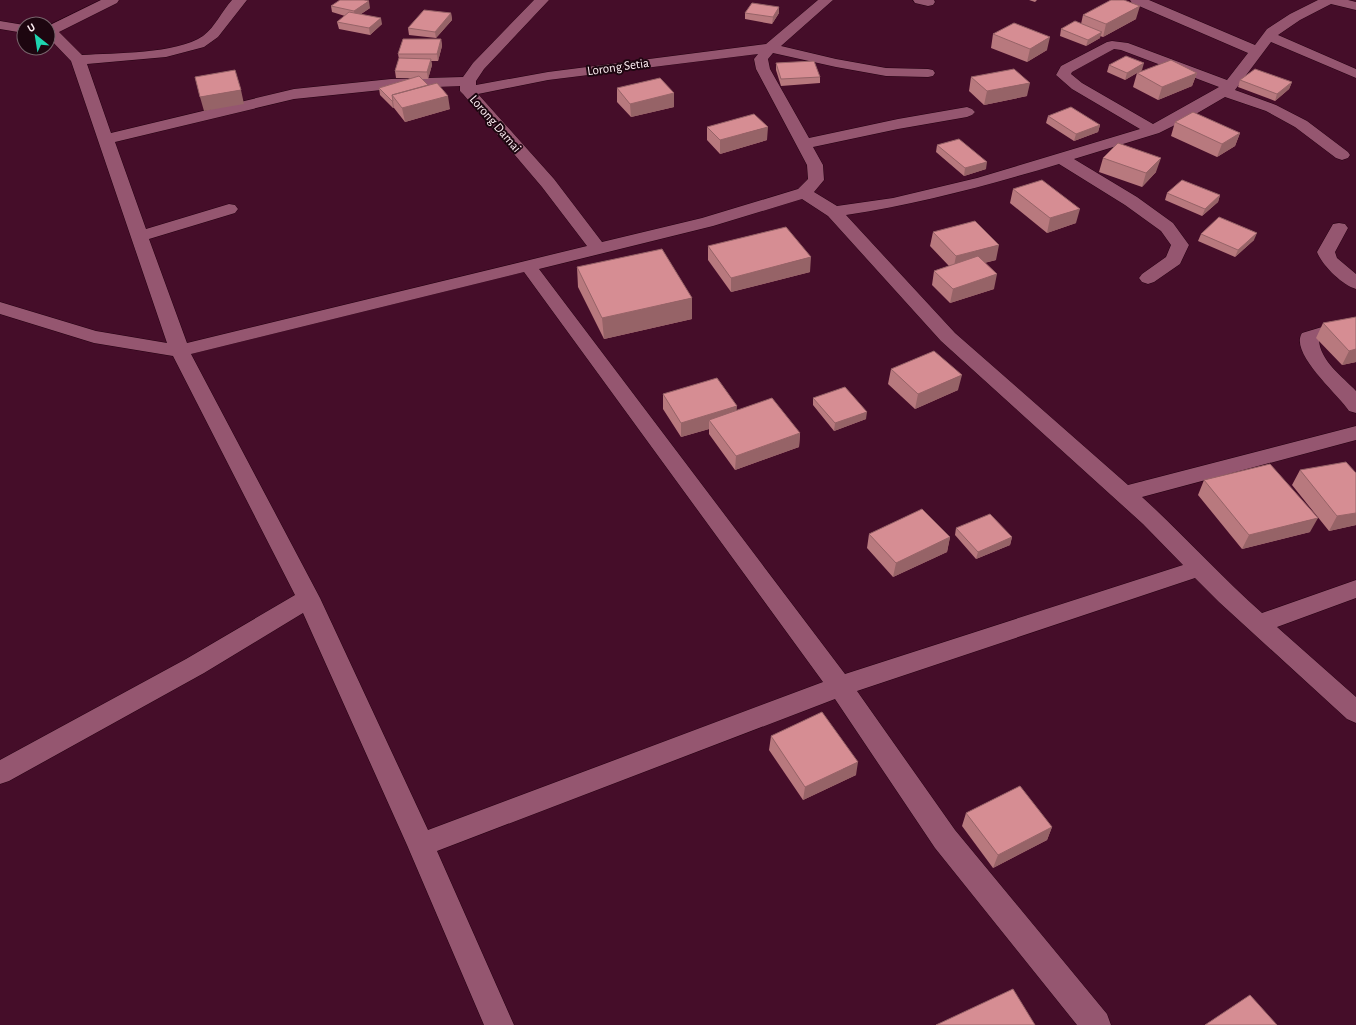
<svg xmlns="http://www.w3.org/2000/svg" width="1356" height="1025" viewBox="0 0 1356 1025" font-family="'Alegreya Sans',sans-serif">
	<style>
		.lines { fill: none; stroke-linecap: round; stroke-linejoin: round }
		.street-casing { stroke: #240011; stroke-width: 1 }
		.street { fill: #955670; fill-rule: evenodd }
		.wall { fill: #b8797e }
		.shaded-wall { fill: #966367 }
		.building { fill: #d68d93; stroke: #966367 }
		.labels { text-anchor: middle; stroke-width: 4; stroke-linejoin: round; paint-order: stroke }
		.far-street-label { font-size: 13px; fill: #feeff4; stroke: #1d0610 }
	</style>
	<rect width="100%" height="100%" fill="#450d29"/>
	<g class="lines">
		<g class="street-casing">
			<path id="street" d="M101,0H119L117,3L59,32L82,55C115,53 176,54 203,36C215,27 222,11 232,0H247L218,37L204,47L166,57L87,64L111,133L294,89L391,79L463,77L473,63L534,0H549L484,69L476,81V85L548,72L766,44L818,0H833L781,46L836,59L886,68L928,69L933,70L935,73L933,76L928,77L886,76L836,67L773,53L768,59L770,69L809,138L898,119L967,107L972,109L975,112L972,115L967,117L898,129L813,147L823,165L824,180L814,192L837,206L893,198L977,178L1140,129L1072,89L1056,75L1061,66L1107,42L1112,41L1128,43L1227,80L1248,53L1132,3L1130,0H1149L1255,45L1267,29L1290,14L1318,0H1348L1356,2V10L1331,4L1300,20L1278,35L1356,69V78L1271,42L1235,90L1276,105L1307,121L1348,152L1350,155L1348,158L1342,160L1336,158L1295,127L1266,111L1225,97L1189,118L1159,133L1074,159L1137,197L1173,223L1189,245L1180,264L1154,282L1148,284L1142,282L1139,278L1142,274L1166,257L1171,245L1161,231L1125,205L1059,164C989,185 919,204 846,215L955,333L1128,485L1356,426V440L1142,497C1183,534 1220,576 1262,613L1356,580V598L1277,627L1356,697V723L1347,719L1219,602L1195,578L857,691L955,830L1107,1014L1111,1025H1077L935,848L835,699L437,851L514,1025H484L407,845L303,613L204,673L9,781L0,784V760L186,659L295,595L173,356L94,343L0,314V302L96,331L167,343L71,61L48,37V26ZM1114,49L1121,50L1219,87L1153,124L1082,83L1071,74L1072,72ZM758,54L754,59L756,69L807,165L808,179L798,189L702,218L602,242L554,179L478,94L548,80ZM460,86V91L463,94L542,187L587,246L187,343L149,239L235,213L238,209L235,205L229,204L146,229L115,142L294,99L391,89ZM802,199L828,216L941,341L1143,524L1183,565L845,674L539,269L713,226ZM524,272L823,682L428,830L320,598L191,354Z
				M913,0H934L935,2L933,5L928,6L915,3Z
				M0,21L24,25V33L0,29Z
				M1339,223L1345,224L1348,228L1335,252L1337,258L1356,274V289C1342,285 1322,265 1317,252L1333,224Z
				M1356,322V334L1319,340C1320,361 1343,377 1356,391V413L1349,411C1338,394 1289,353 1302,333L1322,327Z"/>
		</g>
		<use href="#street" class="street"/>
	</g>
	<path class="wall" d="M1029,0H1037L1035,2Z
		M331,6L370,8L361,14L382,24L370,35L339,29L337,22L345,16L332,12Z
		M779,7V13L772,24L745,19V13Z
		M451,13L452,20L436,38L409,35L408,28Z
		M1083,15L1136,19L1103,37L1100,36V38L1086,46L1060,36L1061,29L1081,24Z
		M993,34L1047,50L1027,62L991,48Z
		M441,39L442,46L438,61H431L432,65L428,79H422L450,109L405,122L394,108H393L380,95L379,88L412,78H396L395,71L399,59L398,54Z
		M776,63L820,77V83L781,86L776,70Z
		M1109,65L1142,70L1138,73H1197L1192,86L1158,100L1133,87L1137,73L1125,80L1107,72Z
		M971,77L1027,96L984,105L969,91Z
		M1240,80L1292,82L1289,89L1275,101L1238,87Z
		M617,88L674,93V107L631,117L617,102Z
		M1048,116L1100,125L1098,132L1074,141L1046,123Z
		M1175,122L1240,133L1235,146L1217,157L1171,136Z
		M707,127L767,140L720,154L707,140Z
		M937,145L986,169L964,176L936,152Z
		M1103,158L1156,172L1142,187L1099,172Z
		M1013,189L1076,223L1047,233L1010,203Z
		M1167,193L1220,195L1218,202L1202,216L1165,200Z
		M933,232L996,260L984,263L994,289L950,303L932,285L934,271L949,266L930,246Z
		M1201,234L1254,240L1235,257L1198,241Z
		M708,246L810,272L731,292L708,260Z
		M577,267L692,319L604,339L578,287Z
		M1356,317V362L1342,365L1316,338L1323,323Z
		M891,369L958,390L915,409L888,384Z
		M663,394L736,410L800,433L799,447L735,470L709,434V429L681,437L663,409Z
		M813,398L866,419L834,431L813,405Z
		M1300,470L1356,473V525L1329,531L1292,485Z
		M1204,480L1310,532L1242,549L1198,495Z
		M956,528L1012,537L1010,545L976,559L955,535Z
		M869,534L950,537L947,552L893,577L867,548Z
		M771,736L856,775L803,800L769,750Z
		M966,813L1052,827L1047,840L993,868L962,826Z"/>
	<path class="shaded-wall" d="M369,1L370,8L355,18L354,11Z
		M1140,6L1136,19L1103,37L1106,24Z
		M779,7V13L772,24L773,17Z
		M451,13L452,20L436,38L435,32Z
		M381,18L382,24L370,35L369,28Z
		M1102,32L1100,38L1086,46L1088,40Z
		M1050,37L1047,50L1027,62L1030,49Z
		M441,39L442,46L438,61L437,54Z
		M431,59L432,65L428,79L427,72Z
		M1144,63L1142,70L1125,80L1127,73Z
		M1197,73L1192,86L1158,100L1162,87Z
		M1292,82L1289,89L1275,101L1277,94Z
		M1030,83L1027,96L984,105L987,91Z
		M241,90L244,104L204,111L200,97Z
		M674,93V107L631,117L630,104Z
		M448,96L450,109L405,122L402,108Z
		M392,101H393L394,108H393Z
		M1100,125L1098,132L1074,141L1076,134Z
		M768,127L767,140L720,154V140Z
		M1240,133L1235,146L1217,157L1222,144Z
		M1161,158L1156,172L1142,187L1146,173Z
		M987,162L986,169L964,176L965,168Z
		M1220,195L1218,202L1202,216L1205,209Z
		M1080,209L1076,223L1047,233L1050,218Z
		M1257,233L1254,240L1235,257L1238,250Z
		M999,245L996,260L953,271L956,256Z
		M811,257L810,272L731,292V278Z
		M997,274L994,289L950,303L953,289Z
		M692,298V319L604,339L602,318Z
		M1356,349V362L1342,365L1349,351Z
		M962,375L958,390L915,409L918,394Z
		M737,406L736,420H709V429L681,437V423Z
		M867,412L866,419L834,431L835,423Z
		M800,433L799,447L735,470L736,456Z
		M1356,513V525L1329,531L1337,516Z
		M1318,518L1310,532L1242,549L1249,535Z
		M950,537L947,552L893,577L896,563Z
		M1012,537L1010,545L976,559L978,552Z
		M858,762L856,775L803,800L805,787Z
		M1052,827L1047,840L993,868L998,855Z"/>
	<path class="building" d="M340,0H364L369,1L354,11L331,6Z
		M1111,0H1124L1140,6L1106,24L1083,15Z
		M752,3L779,7L773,17L745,13Z
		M424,10L451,13L435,32L408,28Z
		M349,12L381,18L369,28L337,22Z
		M1075,21L1102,32L1088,40L1061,29Z
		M1014,23L1050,37L1030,49L993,34Z
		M403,39H441L437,54H398Z
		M1126,56L1144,63L1127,73L1109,65Z
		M399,58L431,59L427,72L395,71Z
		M1171,60L1197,73L1162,87L1137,73Z
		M814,61L820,77L781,79L776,63Z
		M1014,69L1030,83L987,91L971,77Z
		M1255,69L1292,82L1277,94L1240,80Z
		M235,70L241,90L200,97L195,77Z
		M419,76L428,85L392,95L393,101H392L379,88Z
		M660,78L674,93L630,104L617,88Z
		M437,83L448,96L402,108L392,95Z
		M1071,107L1100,125L1076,134L1048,116Z
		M1193,112L1240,133L1222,144L1175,122Z
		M754,114L768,127L720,140L707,127Z
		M959,139L987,162L965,168L937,145Z
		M1118,143L1161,158L1146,173L1103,158Z
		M1042,180L1080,209L1050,218L1013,189Z
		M1182,180L1220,195L1205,209L1167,193Z
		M1219,217L1257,233L1238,250L1201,234Z
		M975,221L999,245L956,256L933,232Z
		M786,227L811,257L731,278L708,246Z
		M662,249L692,298L602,318L577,267Z
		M978,256L997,274L953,289L934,271Z
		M1356,317V349L1349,351L1323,323Z
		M934,351L962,375L918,394L891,369Z
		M717,378L737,406L681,423L663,394Z
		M845,387L867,412L835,423L813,398Z
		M772,398L800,433L736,456L709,420Z
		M1346,462L1356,473V513L1337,516L1300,470Z
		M1270,464L1318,518L1249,535L1204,480Z
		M922,509L950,537L896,563L869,534Z
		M990,514L1012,537L978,552L956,528Z
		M822,712L858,762L805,787L771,736Z
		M1020,786L1052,827L998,855L966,813Z
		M1013,989L1035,1025H936Z
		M1250,995L1277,1025H1205Z"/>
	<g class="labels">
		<g class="far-street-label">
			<text transform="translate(618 66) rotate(-8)" y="5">Lorong Setia</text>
			<text transform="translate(496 123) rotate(49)" y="5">Lorong Damai</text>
		</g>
	</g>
	<g transform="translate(36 36) rotate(330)"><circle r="19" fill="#1d0610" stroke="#77636b"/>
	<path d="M0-3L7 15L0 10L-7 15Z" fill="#1ed5b0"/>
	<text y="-6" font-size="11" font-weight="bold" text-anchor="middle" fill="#feeff4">U</text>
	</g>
</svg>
